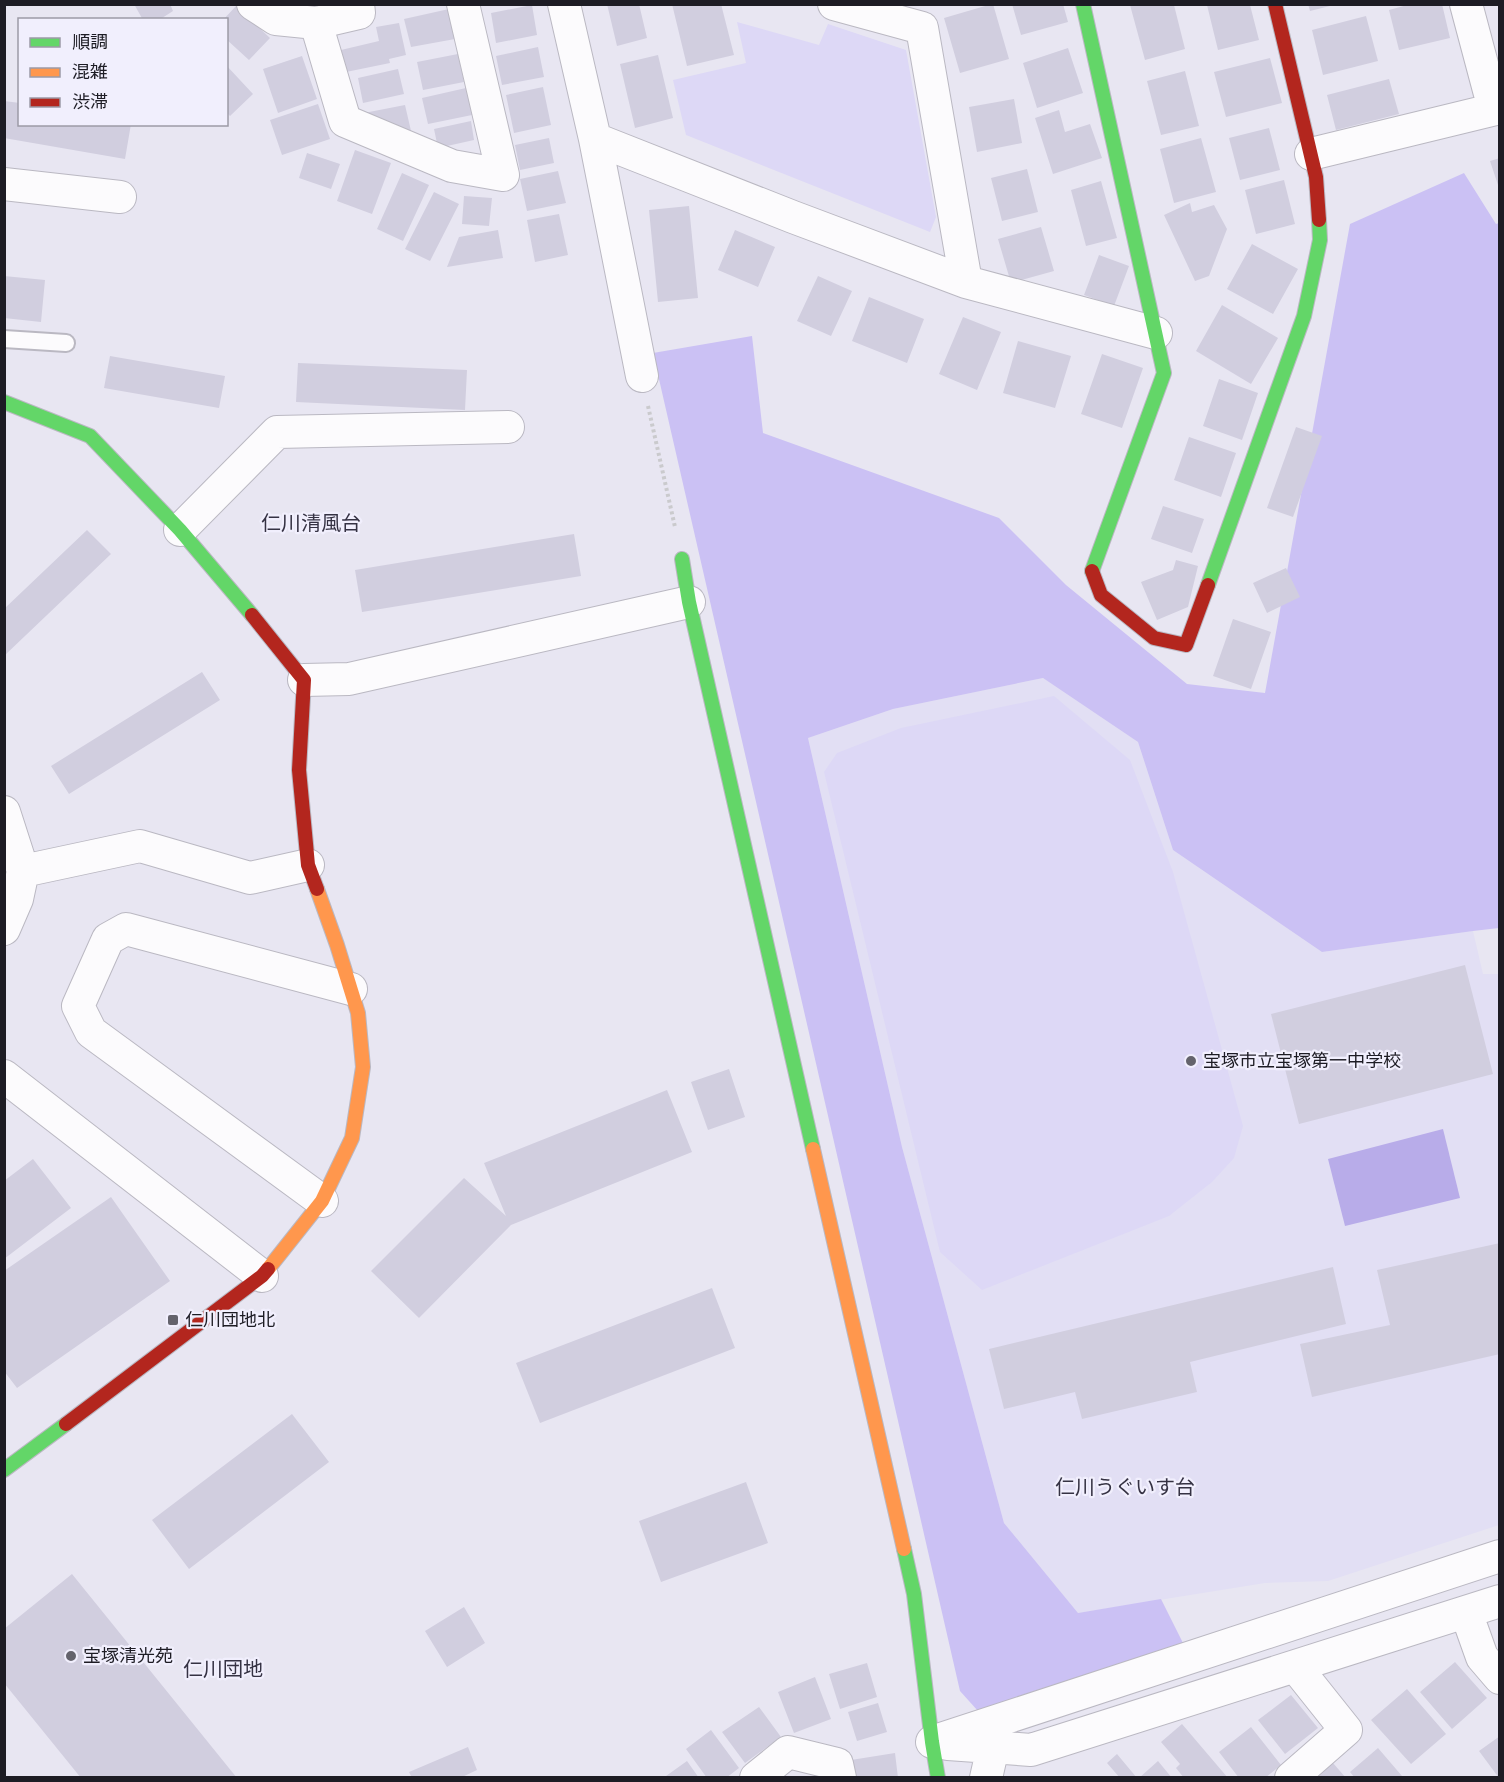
<svg xmlns="http://www.w3.org/2000/svg" width="1504" height="1782" viewBox="0 0 1504 1782" font-family="'Space Grotesk','Noto Sans JP',sans-serif">
	<style>
		.built { fill: #e2dff4 }
		.green { fill: #ddd8f6 }
		.forest { fill: #cbc1f4 }
		.water { fill: #b8ace9 }
		.building { fill: #d1cedf }
		.lines { fill: none; stroke-linecap: round; stroke-linejoin: round }
		.lane-casing { stroke: #bab8c2; stroke-width: 20 }
		.street-casing { stroke: #bab8c2; stroke-width: 34 }
		.fast-casing { stroke: #bab8c2; stroke-width: 16 }
		.slow-casing { stroke: #bab8c2; stroke-width: 16 }
		.jam-casing { stroke: #bab8c2; stroke-width: 16 }
		.path { stroke: #cacacd; stroke-width: 4; stroke-dasharray: 3 3; stroke-linecap: butt }
		.lane { stroke: #fcfbfd; stroke-width: 16 }
		.street { stroke: #fcfbfd; stroke-width: 32 }
		.fast { stroke: #63d668; stroke-width: 14 }
		.slow { stroke: #ff974d; stroke-width: 14 }
		.jam { stroke: #b3261e; stroke-width: 14 }
		.poi-dot { fill: #64636c; stroke: #f1effd; stroke-width: 2 }
		.labels { text-anchor: middle; stroke-width: 4.5; stroke-linejoin: round; paint-order: stroke }
		.poi-label { font-size: 18px; fill: #1d1c24; stroke: #f1effd; text-anchor: start }
		.neighbourhood-label { font-size: 20px; fill: #353243; stroke: #f1effd }
	</style>
	<rect width="100%" height="100%" fill="#e8e6f2"/>
	<path class="built" d="M1043,678L1138,742L1173,850L1322,952L1473,931L1483,974H1500L1499,1525L1328,1581L1265,1583L1078,1613L1004,1523L902,1147L808,738L893,709Z"/>
	<path class="green" d="M737,22L819,45L828,24L906,50L936,217L930,232L686,135L673,80L746,63Z
		M1054,696L1130,760L1173,872L1243,1126L1234,1158L1212,1182L1169,1216L982,1290L940,1252L824,772L837,753L901,728Z"/>
	<path class="forest" d="M1464,173L1496,224L1499,223V928L1473,931L1322,952L1173,850L1138,742L1043,678L893,709L808,738L902,1147L1004,1523L1078,1613L1161,1599L1184,1645L978,1711L960,1691L653,353L752,336L763,433L999,518L1066,585L1187,684L1265,693L1350,224Z"/>
	<path class="water" d="M1443,1129L1460,1198L1345,1226L1328,1159Z"/>
	<path class="building" d="M134,4H170L173,11L159,20H143Z
		M607,4H639L647,38L617,46Z
		M672,4H721L734,55L687,66Z
		M992,4H993L1009,59L960,73L944,18Z
		M1012,4H1063L1068,22L1021,35Z
		M1308,4H1334V5L1310,11Z
		M1411,4H1442L1450,38L1399,50L1389,10Z
		M532,5L537,35L496,43L491,13Z
		M1130,5H1174L1185,49L1145,60Z
		M1207,5H1250L1259,40L1218,50Z
		M236,6L270,38L249,60L226,39V20H223Z
		M449,9L455,39L411,47L404,19Z
		M1366,16L1378,61L1323,75L1312,30Z
		M399,23L406,55L389,59L390,63L346,72L341,50L379,41L376,27Z
		M538,47L544,77L502,85L496,56Z
		M1068,48L1083,93L1037,108L1023,63Z
		M458,54L464,82L423,90L417,62Z
		M658,55L673,118L635,128L620,64Z
		M302,56L317,99L278,113L263,69Z
		M1270,58L1282,103L1226,117L1214,72Z
		M226,65L253,94L230,116L226,112Z
		M398,69L404,94L363,103L358,78Z
		M1185,71L1199,126L1161,135L1147,81Z
		M1389,79L1399,114L1336,130L1327,95Z
		M543,87L551,125L514,133L506,95Z
		M466,88L472,115L428,124L422,98Z
		M1014,99L1022,143L977,152L969,107Z
		M4,101L20,103V124H131L125,159L4,138Z
		M318,104L330,139L282,155L270,120Z
		M405,105L411,131L407,133L364,113Z
		M1059,110L1065,132L1090,124L1102,158L1053,174L1035,118Z
		M471,121L474,140L438,148L434,129Z
		M1269,128L1280,170L1240,180L1229,138Z
		M549,138L554,163L520,170L515,145Z
		M1201,138L1216,192L1174,203L1160,149Z
		M355,150L391,163L372,214L337,201Z
		M307,153L340,164L331,189L299,178Z
		M1500,158V188H1499L1490,161Z
		M1027,169L1038,212L1002,221L991,178Z
		M558,171L566,203L527,211L520,179Z
		M402,173L429,185L403,241L377,229Z
		M1284,180L1295,224L1256,234L1245,190Z
		M1101,181L1117,238L1086,246L1071,190Z
		M434,192L459,204L430,261L405,249Z
		M464,196L492,198L489,226L462,224Z
		M1190,203L1192,212L1214,205L1227,229L1209,276L1195,281L1164,215Z
		M689,206L698,298L658,302L649,210Z
		M559,214L568,255L535,262L527,220Z
		M1041,227L1054,271L1011,283L998,239Z
		M498,230L503,258L447,267L459,237Z
		M735,230L775,247L758,287L718,270Z
		M1252,244L1298,269L1273,314L1227,289Z
		M1099,255L1129,266L1114,306L1084,295Z
		M4,276L45,280L41,322L4,318Z
		M818,276L852,291L831,336L797,321Z
		M869,297L924,319L907,363L852,341Z
		M1222,305L1278,338L1251,384L1196,351Z
		M963,317L1001,332L977,390L939,374Z
		M1018,341L1071,356L1055,408L1003,393Z
		M1102,354L1143,368L1122,428L1081,414Z
		M110,356L225,376L219,408L104,388Z
		M298,363L467,370L465,410L296,402Z
		M1219,379L1258,393L1242,440L1203,426Z
		M1296,427L1322,436L1293,517L1267,508Z
		M1189,437L1236,453L1221,497L1174,480Z
		M1163,506L1204,519L1192,553L1151,539Z
		M87,530L111,554L4,656V609Z
		M574,534L581,576L362,612L355,570Z
		M1176,560L1198,566L1188,607L1157,620L1141,582L1173,570Z
		M1286,568L1300,597L1267,613L1253,583Z
		M1233,619L1271,632L1251,689L1213,676Z
		M202,672L220,700L69,794L51,766Z
		M1465,965L1493,1074L1299,1124L1271,1014Z
		M729,1069L745,1117L708,1130L691,1082Z
		M667,1090L692,1152L511,1225L419,1318L371,1271L464,1178L506,1216L484,1163Z
		M33,1159L71,1208L4,1259V1181Z
		M111,1197L170,1281L17,1388L4,1371V1271Z
		M1500,1243V1354L1312,1397L1300,1344L1390,1325L1377,1270Z
		M1333,1267L1346,1324L1190,1362L1197,1392L1082,1419L1075,1392L1004,1409L989,1349Z
		M712,1288L735,1348L540,1423L516,1363Z
		M292,1414L329,1462L189,1569L152,1520Z
		M746,1482L768,1543L661,1582L639,1521Z
		M72,1574L237,1778H81L4,1683V1629Z
		M464,1607L485,1643L447,1667L425,1631Z
		M1455,1662L1487,1698L1452,1729L1420,1692Z
		M867,1663L877,1697L840,1709L829,1674Z
		M815,1677L831,1719L794,1733L778,1692Z
		M1407,1689L1446,1734L1411,1764L1371,1720Z
		M1291,1695L1318,1728L1285,1754L1258,1720Z
		M878,1703L887,1732L857,1741L848,1712Z
		M759,1707L781,1737L745,1763L722,1732Z
		M1182,1724L1228,1778H1184L1176,1768L1180,1764L1161,1742Z
		M1251,1727L1281,1765L1265,1778H1239L1219,1752Z
		M711,1730L739,1768L726,1778H707L686,1749Z
		M1500,1736V1778H1499L1479,1751Z
		M468,1747L477,1770L460,1778H412L409,1772Z
		M1378,1748L1402,1776L1400,1778H1355L1350,1772Z
		M895,1753L898,1778H854L851,1760Z
		M1117,1754L1137,1778H1120L1107,1763Z
		M687,1761L699,1778H667L666,1776Z
		M1158,1761L1172,1778H1139Z
		M1333,1763L1346,1778H1317Z"/>
	<g class="lines">
		<g class="lane-casing">
			<path id="lane" d="M4,339L66,343"/>
		</g>
		<g class="street-casing">
			<path id="street" d="M253,4L276,19L316,23L359,13L358,4
				M564,4L595,139L642,376
				M834,4L922,28L966,282
				M1466,4L1494,109
				M316,23L345,121L452,166L503,175L463,4
				M595,139L793,217L966,282L1156,333
				M1311,154L1500,108
				M4,184L120,197
				M180,530L277,432L508,427
				M304,680L349,679L689,602
				M4,812L23,871L17,899L4,929
				M23,871L140,846L250,878L308,865
				M4,1076L262,1276
				M322,1201L91,1032L78,1006L108,939L126,929L351,989
				M1466,1612L1482,1657L1500,1678
				M932,1742L1500,1556
				M948,1744L1031,1750L1500,1601
				M756,1778L788,1752L837,1764L840,1778
				M986,1778L993,1747
				M1291,1778L1346,1730L1295,1666"/>
		</g>
		<g class="fast-casing">
			<path id="fast" d="M1083,4L1164,373L1092,571
				M4,402L90,436L180,530L252,615
				M682,559L689,602L813,1149
				M1208,585L1304,316L1320,240L1319,220
				M4,1470L66,1424
				M904,1549L914,1594L932,1742L938,1778"/>
		</g>
		<g class="slow-casing">
			<path id="slow" d="M813,1149L904,1549
				M268,1269L322,1201L352,1138L363,1067L358,1013L337,945L317,889"/>
		</g>
		<g class="jam-casing">
			<path id="jam" d="M1275,4L1316,177L1319,220
				M1092,571L1101,595L1154,638L1186,645L1208,585
				M252,615L304,680L299,770L308,865L317,889
				M66,1424L262,1276L268,1269"/>
		</g>
		<path class="path" d="M648,406L675,527"/>
		<use href="#lane" class="lane"/>
		<use href="#street" class="street"/>
		<use href="#fast" class="fast"/>
		<use href="#slow" class="slow"/>
		<use href="#jam" class="jam"/>
	</g>
	<g class="poi-dot">
		<circle cx="1191" cy="1061" r="6"/>
		<rect x="167" y="1314" width="12" height="12" rx="3"/>
		<circle cx="71" cy="1656" r="6"/>
	</g>
	<g class="labels">
		<g class="poi-label">
			<text x="1203" y="1067">宝塚市立宝塚第一中学校</text>
			<text x="185" y="1326">仁川団地北</text>
			<text x="83" y="1662">宝塚清光苑</text>
		</g>
		<g class="neighbourhood-label">
			<text x="311" y="530">仁川清風台</text>
			<text x="1125" y="1494">仁川うぐいす台</text>
			<text x="223" y="1676">仁川団地</text>
		</g>
	</g>
	<rect width="1504" height="1782" fill="none" stroke="#1d1c24" stroke-width="12"/>
	<rect x="18" y="18" width="210" height="108" fill="#f1effd" stroke="#9c9ba6" stroke-width="1.5"/>
	<rect x="30" y="38" width="30" height="9" fill="#63d668" stroke="#9c9ba6" stroke-width="1.5"/>
	<text x="72" y="48" font-size="18" fill="#1d1c24">順調</text>
	<rect x="30" y="68" width="30" height="9" fill="#ff974d" stroke="#9c9ba6" stroke-width="1.5"/>
	<text x="72" y="78" font-size="18" fill="#1d1c24">混雑</text>
	<rect x="30" y="98" width="30" height="9" fill="#b3261e" stroke="#9c9ba6" stroke-width="1.5"/>
	<text x="72" y="108" font-size="18" fill="#1d1c24">渋滞</text>
</svg>
